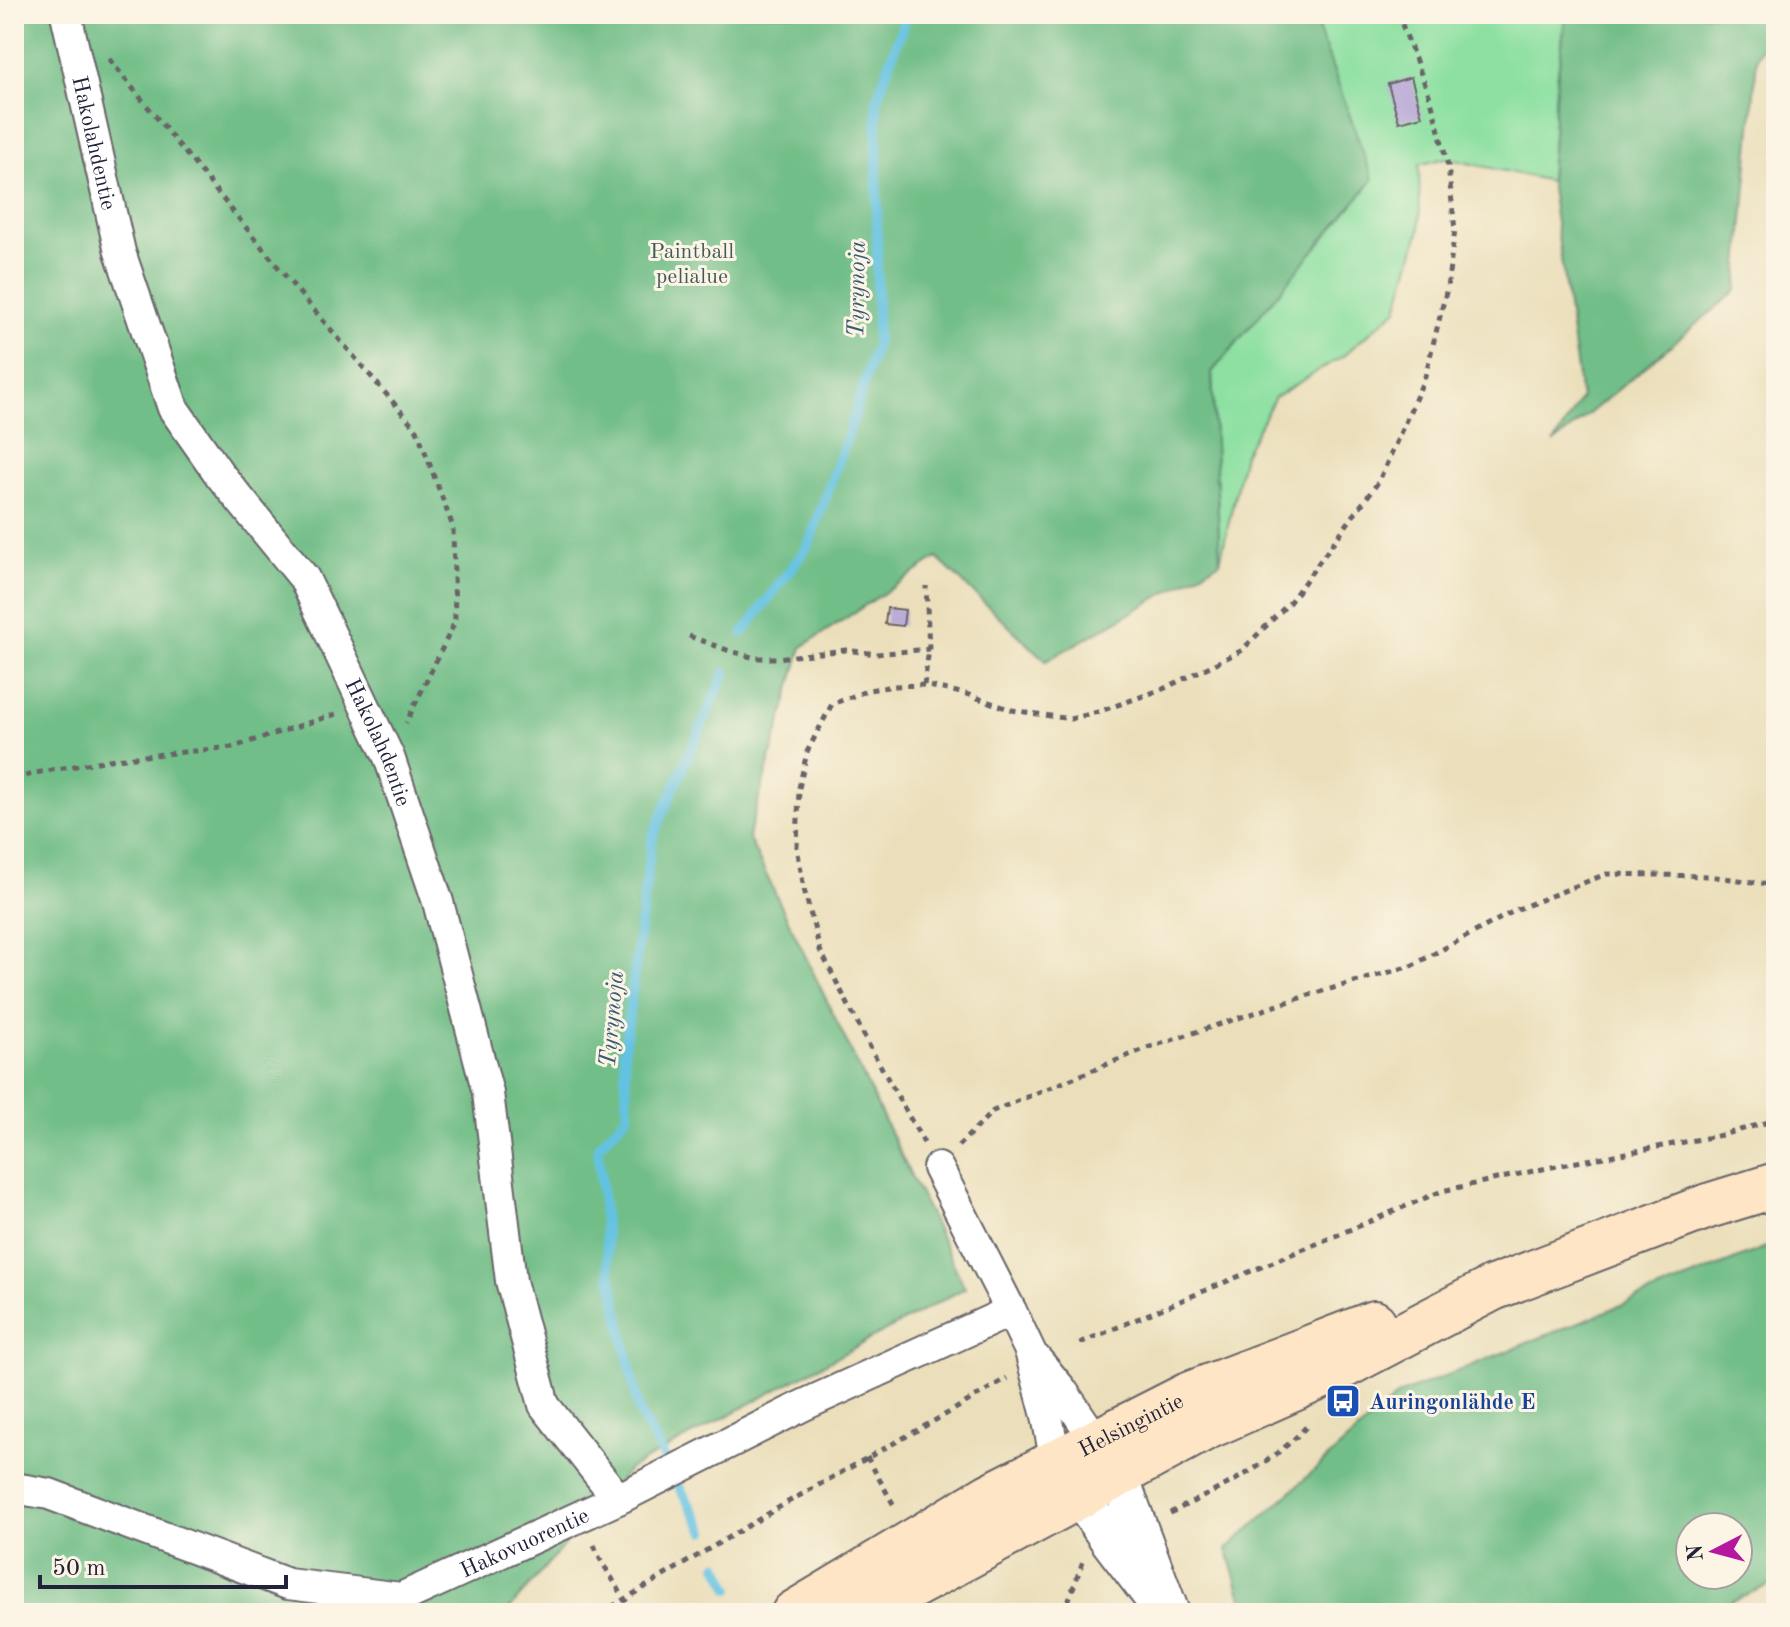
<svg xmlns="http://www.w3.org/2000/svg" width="1790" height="1627" viewBox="0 0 1790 1627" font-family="'Old Standard TT',serif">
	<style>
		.green { fill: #8de0a2; stroke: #58816e; stroke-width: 2 }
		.forest { fill: #72be88; stroke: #4a7062; stroke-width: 2; fill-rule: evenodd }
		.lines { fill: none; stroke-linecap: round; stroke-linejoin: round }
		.stream { stroke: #63c2e2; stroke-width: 10 }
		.building { fill: #baabd7 }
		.minor-casing { stroke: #686468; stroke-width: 34 }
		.tertiary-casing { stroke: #686468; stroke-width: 42 }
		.secondary-casing { stroke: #686468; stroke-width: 48 }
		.path { stroke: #686468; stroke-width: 5; stroke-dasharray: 6 6; stroke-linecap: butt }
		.minor { stroke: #fff; stroke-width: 30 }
		.tertiary { stroke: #fff; stroke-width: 38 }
		.secondary { stroke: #fde5c5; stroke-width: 44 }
		.labels { text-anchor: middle; stroke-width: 6; stroke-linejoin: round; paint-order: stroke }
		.street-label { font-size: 22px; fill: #22223b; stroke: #fcf5e5 }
		.park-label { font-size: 22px; fill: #425b5a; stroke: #fcf5e5 }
		.transit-label { font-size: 22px; font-weight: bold; fill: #164399; stroke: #fcf5e5; text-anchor: start }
		.water-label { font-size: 24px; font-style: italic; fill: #395a75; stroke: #fcf5e5 }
	</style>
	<rect width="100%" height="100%" fill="#fcf5e5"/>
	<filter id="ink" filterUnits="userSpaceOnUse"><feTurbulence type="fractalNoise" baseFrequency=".0125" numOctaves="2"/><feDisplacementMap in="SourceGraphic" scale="16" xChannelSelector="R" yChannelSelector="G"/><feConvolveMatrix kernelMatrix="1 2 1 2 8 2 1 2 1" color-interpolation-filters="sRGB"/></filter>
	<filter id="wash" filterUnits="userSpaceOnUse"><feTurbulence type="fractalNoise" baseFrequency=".006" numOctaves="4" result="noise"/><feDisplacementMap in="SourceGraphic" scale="32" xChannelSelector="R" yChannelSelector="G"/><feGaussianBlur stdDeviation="1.8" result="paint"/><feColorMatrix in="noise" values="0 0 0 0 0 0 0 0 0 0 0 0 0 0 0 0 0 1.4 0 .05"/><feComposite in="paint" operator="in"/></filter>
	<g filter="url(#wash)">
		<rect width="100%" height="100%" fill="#ebdfbb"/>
		<path class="green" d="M1313,14H1566L1556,87L1550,181L1445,158L1419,165L1420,229L1397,309L1343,356L1275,397L1244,454L1220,562L1212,372L1372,180Z"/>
		<path class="forest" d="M14,14H1313L1373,180L1212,372L1220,562L1046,661L937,558L802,647L748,837L965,1288L629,1469L506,1613H14Z
			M1566,14H1776L1757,57L1737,290L1554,443L1581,398L1550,181L1556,87Z
			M1776,1243V1582L1704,1613H1247L1227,1549L1398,1395ZM1690,1527H1738V1575H1690Z"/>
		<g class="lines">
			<path class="stream" d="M743,633L808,546L850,429L877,341V99L907,14
				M665,1459L639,1411L608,1262L598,1147L628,1115L624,1051L652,838L725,673
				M678,1485L705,1531
				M718,1565L730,1589"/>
		</g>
		<g id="blocks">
			<path class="building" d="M1411,77L1422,116L1399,122L1388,84Z
				M887,608L905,610L903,626L885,624Z"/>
		</g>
	</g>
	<g filter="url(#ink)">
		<use href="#blocks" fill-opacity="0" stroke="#686468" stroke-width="2"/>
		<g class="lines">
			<g class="minor-casing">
				<g id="minor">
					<path id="s1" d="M66,14L120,252L173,408L220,475L304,578L389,757L438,902L488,1093L511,1281L544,1405L618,1499"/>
					<path d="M938,1168L1011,1311L1030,1351L1047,1416L1056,1463"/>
					<path d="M1036,1359L1061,1389L1097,1442"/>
					<path id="s2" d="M14,1488L49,1494L288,1584L401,1598L618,1499L804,1405L1011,1311"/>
				</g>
			</g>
			<g class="tertiary-casing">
				<path id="tertiary" d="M1103,1451L1118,1474L1170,1613
					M1062,1471L1111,1542L1150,1593"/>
			</g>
			<g class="secondary-casing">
				<g id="secondary">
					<path id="s3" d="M794,1613L989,1496L1190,1394L1374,1323"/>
					<path d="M863,1613L1207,1427L1334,1371L1493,1288L1708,1206L1776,1185"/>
				</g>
			</g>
			<path class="path" d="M109,59L296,289L417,430L453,527L455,622L406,723
				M689,636L727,650L755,658H777L846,650L876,654L929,649
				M924,685L929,649L926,586
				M14,780L35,773L115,759L233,747L336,714
				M924,1143L871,1049L820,950L804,889L797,847L799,788L807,752L832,704L869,690L894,686L924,685L966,694L1012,710L1070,719L1098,712L1163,689L1241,651L1289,603L1379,481L1425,377L1447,288L1455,230L1448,166L1431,100L1398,14
				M958,1146L993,1111L1147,1048L1309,995L1411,966L1518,909L1606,874L1709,876L1776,885
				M1080,1343L1442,1191L1561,1165L1722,1135L1776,1120
				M867,1457L896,1509
				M1170,1513C1218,1489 1269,1467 1306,1427
				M594,1545L599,1557L633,1613
				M601,1613L788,1502L950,1412L1007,1378
				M1064,1613L1083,1561"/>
			<use href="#minor" class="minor"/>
			<use href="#tertiary" class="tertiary"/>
			<use href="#secondary" class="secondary"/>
		</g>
	</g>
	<defs>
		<g id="bus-square" transform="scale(1.8)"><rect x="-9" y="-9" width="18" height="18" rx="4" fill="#1a4fb4" stroke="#fcf5e5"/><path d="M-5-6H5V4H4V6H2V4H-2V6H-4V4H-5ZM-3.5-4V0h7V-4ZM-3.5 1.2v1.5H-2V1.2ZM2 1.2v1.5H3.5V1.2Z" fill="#fff"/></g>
	</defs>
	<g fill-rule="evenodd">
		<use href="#bus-square" x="1343" y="1401"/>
	</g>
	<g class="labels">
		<g class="street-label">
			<text dy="8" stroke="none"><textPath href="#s1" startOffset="132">Hakolahdentie</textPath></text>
			<text dy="8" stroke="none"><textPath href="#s1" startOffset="804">Hakolahdentie</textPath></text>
			<text dy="8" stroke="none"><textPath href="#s3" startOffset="386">Helsingintie</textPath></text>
			<text dy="8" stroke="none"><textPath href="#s2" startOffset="540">Hakovuorentie</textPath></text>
		</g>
		<g class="park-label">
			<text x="692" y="258">Paintball<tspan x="692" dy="25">pelialue</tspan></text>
		</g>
		<g class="transit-label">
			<text x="1369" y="1409">Auringonlähde E</text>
		</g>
		<g class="water-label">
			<text transform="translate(856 289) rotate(-89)" y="8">Tyrynoja</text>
			<text transform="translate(611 1019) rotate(-85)" y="8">Tyrynoja</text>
		</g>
	</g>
	<rect width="1790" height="1627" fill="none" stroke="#fcf5e5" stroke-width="48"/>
	<g transform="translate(1714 1551) rotate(264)"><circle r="38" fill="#fcf5e5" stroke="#a5a1a1" stroke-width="2"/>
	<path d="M0-6L14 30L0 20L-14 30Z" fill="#b5179e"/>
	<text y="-12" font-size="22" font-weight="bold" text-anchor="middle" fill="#22223b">N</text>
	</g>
	<path d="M40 1575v12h246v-12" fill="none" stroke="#22223b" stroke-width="4"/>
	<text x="52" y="1575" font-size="24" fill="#22223b" stroke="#fcf5e5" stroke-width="6" paint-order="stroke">50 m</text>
</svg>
